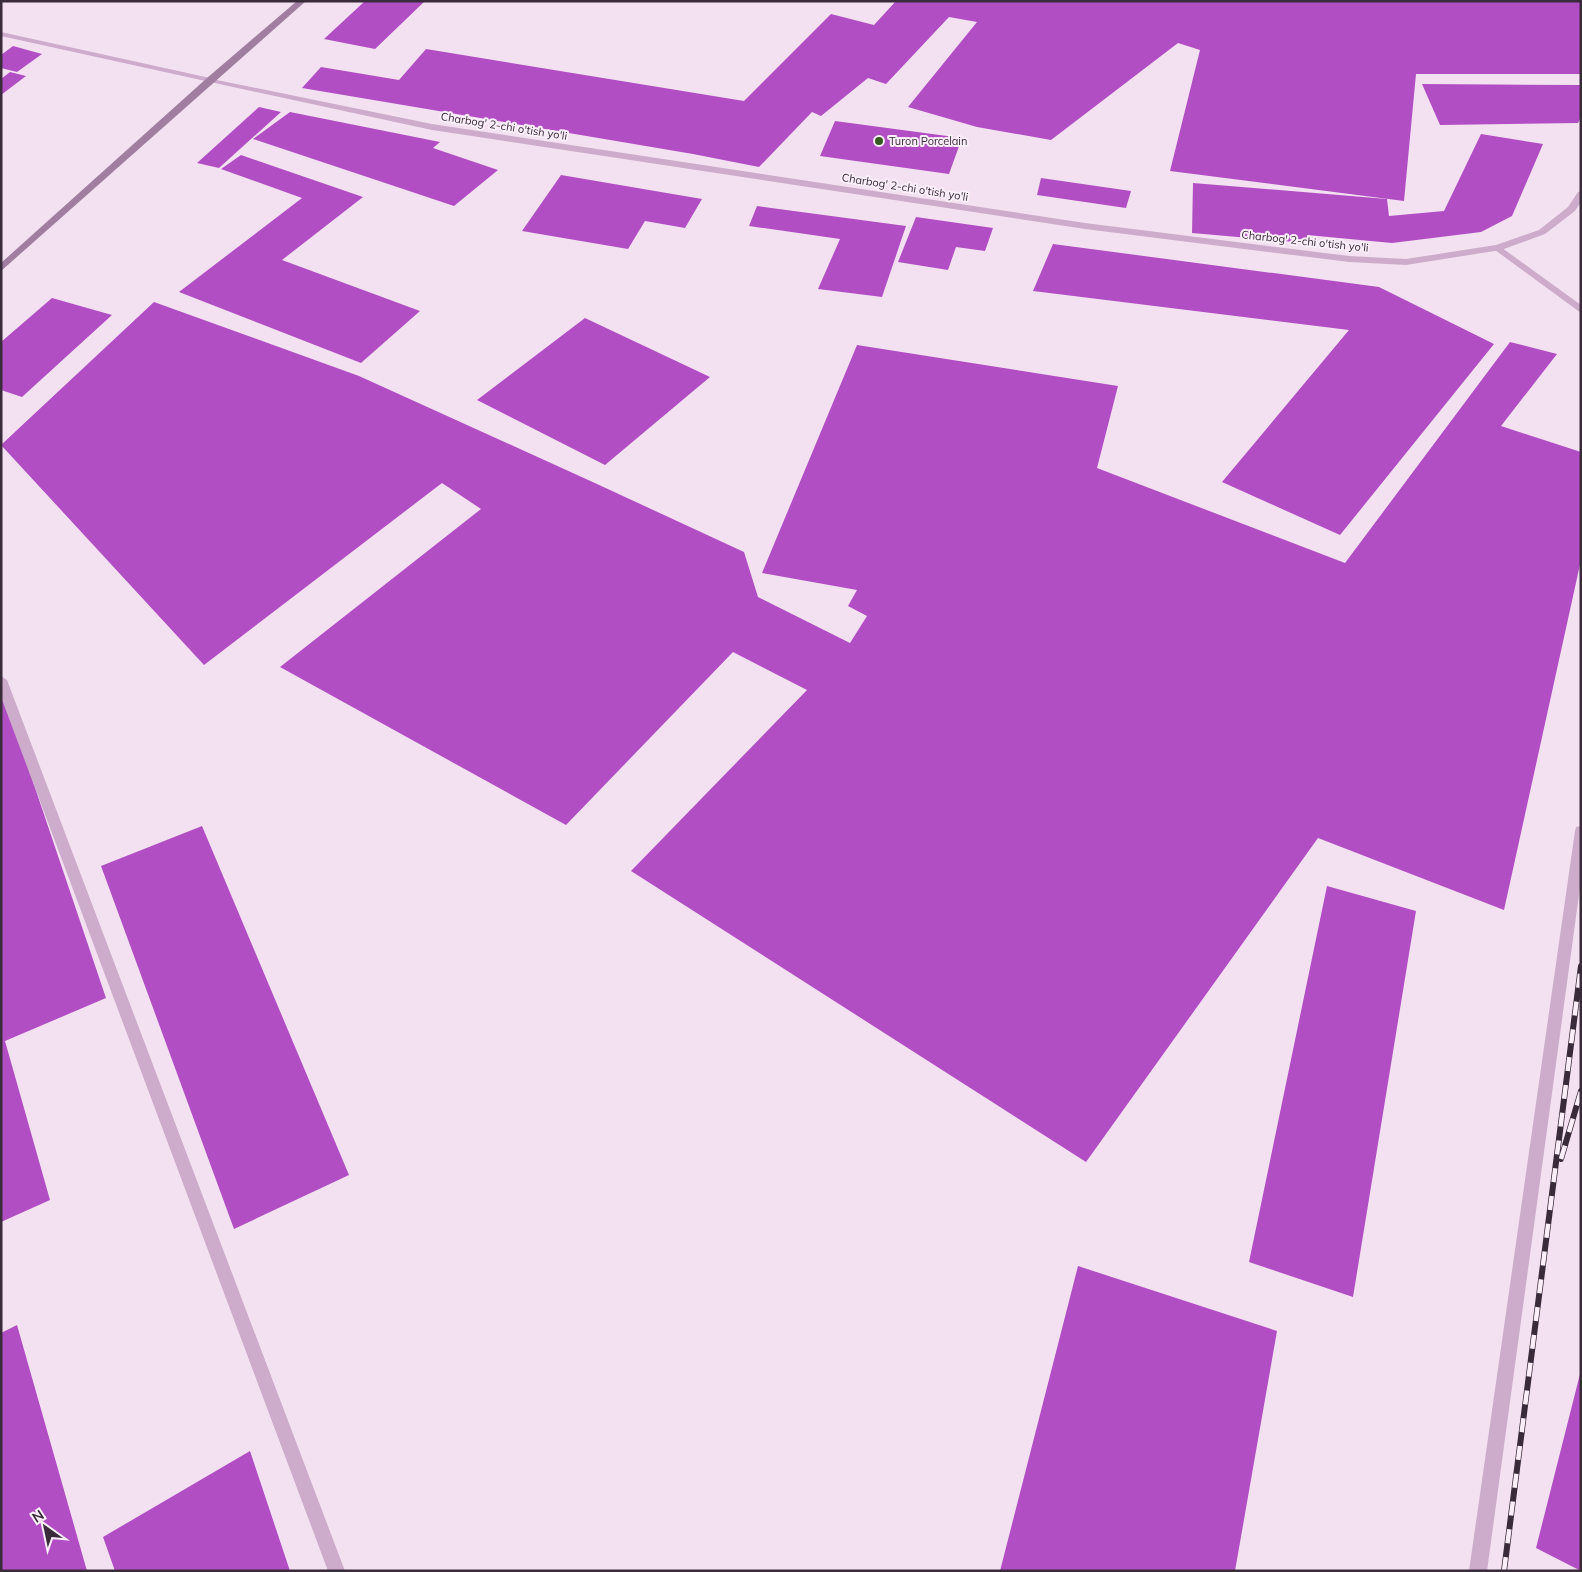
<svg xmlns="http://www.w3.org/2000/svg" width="1582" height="1572" viewBox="0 0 1582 1572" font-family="Mulish,sans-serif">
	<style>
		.building { fill: #b24ec4 }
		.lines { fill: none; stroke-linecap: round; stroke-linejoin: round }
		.lane { fill: #ccacca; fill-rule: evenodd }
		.street { fill: #ccacca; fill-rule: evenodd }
		.secondary { fill: #9f7ea0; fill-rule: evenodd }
		.rail-casing { stroke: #392b3a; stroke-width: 6 }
		.rail { stroke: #faeef9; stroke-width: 4.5; stroke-dasharray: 14; stroke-linecap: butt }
		.poi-dot { fill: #345c21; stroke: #faeef9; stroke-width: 2 }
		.labels { text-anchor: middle; stroke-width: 4; stroke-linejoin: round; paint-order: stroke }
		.far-street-label { font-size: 11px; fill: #392b3a; stroke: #faeef9 }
		.far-poi-label { font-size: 11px; fill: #392b3a; stroke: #faeef9; text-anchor: start }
	</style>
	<rect width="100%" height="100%" fill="#f3e1f1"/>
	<path class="building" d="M365,1H425L375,49L324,39Z
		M896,1H1581V74H1416L1404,201L1170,171L1200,50L1178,43L1051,140L977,127L908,107L977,22L949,17L886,84L868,78L821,116L812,112L759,167L693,154L302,88L321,67L399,80L426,49L744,101L831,14L874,25Z
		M13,46L42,54L17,72L1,68V55Z
		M10,72L26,76L1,95V79Z
		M1422,84L1581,85V117L1578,123L1440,125Z
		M259,107L281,112L219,168L197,163Z
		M290,112L440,142L433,148L498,170L454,206L253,139Z
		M835,121L962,138L949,174L820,156Z
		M1481,134L1543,144L1512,216L1481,232L1392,243L1307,235V243L1192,233L1193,183L1387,199L1389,216L1444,211Z
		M241,155L363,197L282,260L420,311L361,363L179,292L302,198L221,169Z
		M561,175L702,199L685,228L645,221L628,249L522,231Z
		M1041,178L1131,191L1126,208L1037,195Z
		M757,206L906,226L882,297L818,289L840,239L749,226Z
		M916,217L993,228L985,251L956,247L948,270L898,262Z
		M1053,244L1379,287L1494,344L1340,535L1222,482L1349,330L1033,291Z
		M52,298L112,315L22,397L1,390V342Z
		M154,302L359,376L597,484L744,552L758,597L850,643L867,616L848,606L857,590L762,573L857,345L1118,386L1097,468L1345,563L1510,342L1557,354L1501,426L1581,452V560L1504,910L1318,838L1086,1162L631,871L807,690L733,652L566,825L280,667L481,509L442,483L204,665L1,445Z
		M585,318L710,377L605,465L477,400Z
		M1,687L106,998L5,1041L50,1200L1,1222Z
		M202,826L349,1175L234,1229L101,866Z
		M1327,886L1416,911L1353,1297L1249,1262Z
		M1078,1266L1277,1331L1235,1571H1000Z
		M17,1325L87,1571H1V1333Z
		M1580,1374H1581V1571L1536,1548Z
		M250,1451L290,1571H115L103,1537Z"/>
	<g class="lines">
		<path class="lane" d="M1,32L210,78L214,80L210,82L1,36Z
			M1498,245L1581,305V313L1495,250L1493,248Z
			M1,676L7,680L345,1571H328L1,697Z
			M1581,826V880L1487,1571H1469L1575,831L1576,827Z"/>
		<path class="street" d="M207,78L432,124L1085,223L1349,256L1406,259L1496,245L1539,230L1568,207L1578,192L1581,191V202L1575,211L1545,234L1501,250L1406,265L1349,262L1085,229L432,130L210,82H207Z"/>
		<path class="secondary" d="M297,1H306L1,271V263L207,78Z"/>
		<g class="rail-casing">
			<path id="rail" d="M1561,1159L1581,1091
				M1504,1571L1581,966"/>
		</g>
		<use href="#rail" class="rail"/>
	</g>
	<circle class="poi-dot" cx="879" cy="141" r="5"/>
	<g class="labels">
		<g class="far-street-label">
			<text transform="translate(504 126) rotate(9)" y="4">Charbog' 2-chi o'tish yo'li</text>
			<text transform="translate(905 187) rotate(9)" y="4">Charbog' 2-chi o'tish yo'li</text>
			<text transform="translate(1305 241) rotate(6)" y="4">Charbog' 2-chi o'tish yo'li</text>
		</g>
		<g class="far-poi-label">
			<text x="889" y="145">Turon Porcelain</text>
		</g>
	</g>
	<rect width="1582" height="1572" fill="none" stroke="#392b3a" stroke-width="5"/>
	<g transform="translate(45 1527) rotate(327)" stroke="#faeef9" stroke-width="4" paint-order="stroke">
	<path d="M0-4L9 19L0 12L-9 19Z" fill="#392b3a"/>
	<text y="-8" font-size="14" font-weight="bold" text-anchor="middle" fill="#392b3a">N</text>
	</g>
</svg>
